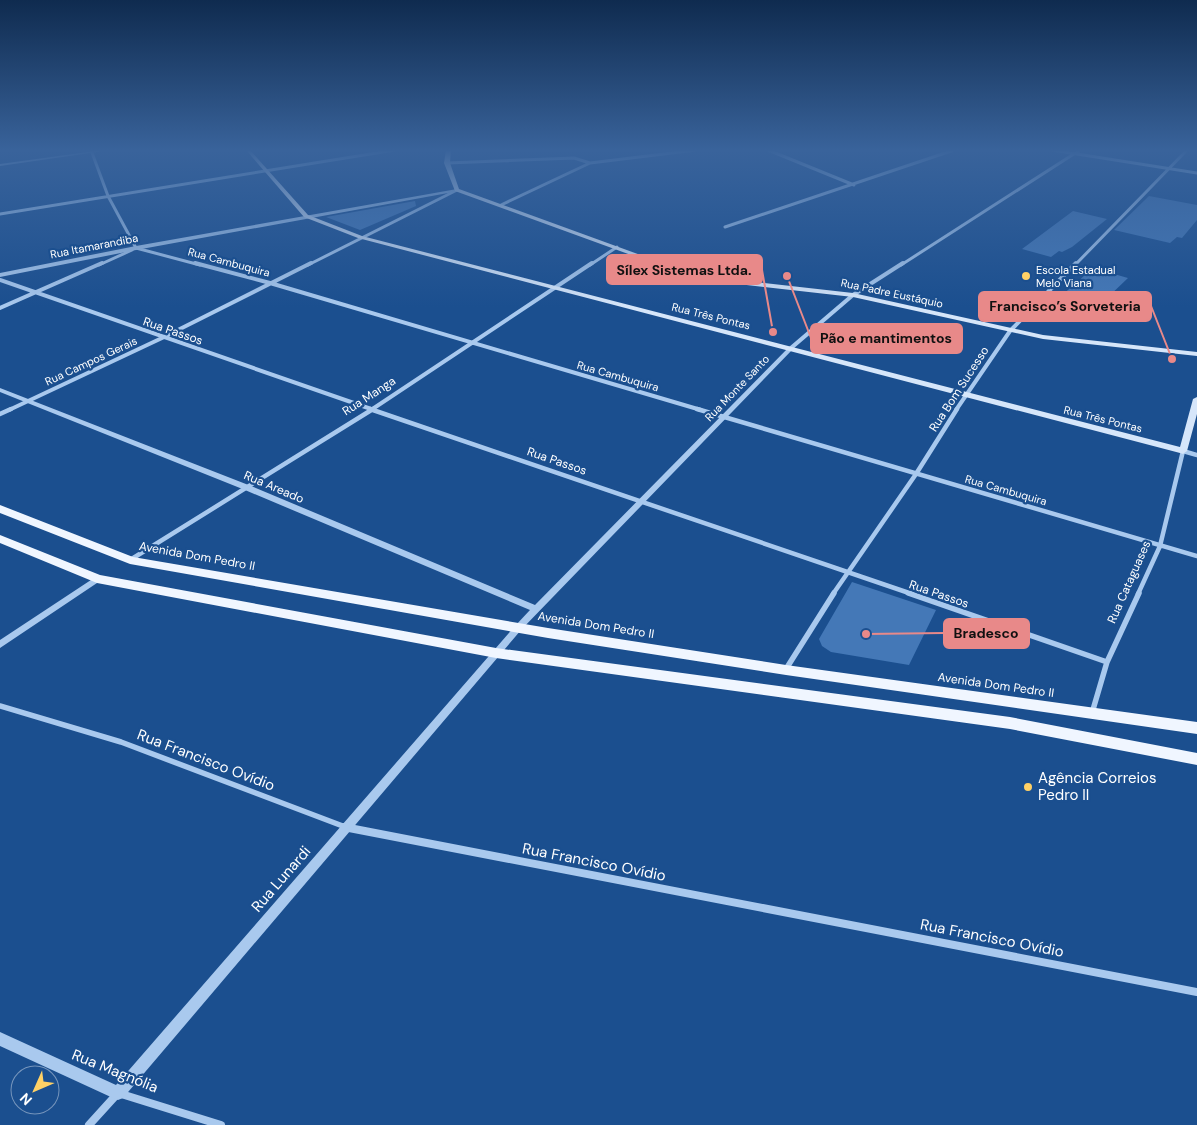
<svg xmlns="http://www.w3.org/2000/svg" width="1197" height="1125" viewBox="0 0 1197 1125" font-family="'DM Sans',sans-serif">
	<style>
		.building { fill: #4478b7 }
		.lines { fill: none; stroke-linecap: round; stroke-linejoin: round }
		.minor-far4 { stroke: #a9c9ee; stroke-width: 3 }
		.minor-far3 { stroke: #a9c9ee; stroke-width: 4 }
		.minor-far2 { stroke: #a9c9ee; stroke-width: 4.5 }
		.minor-far1 { stroke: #a9c9ee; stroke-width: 5.5 }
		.minor { stroke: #a9c9ee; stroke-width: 8 }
		.tertiary { fill: #a9c9ee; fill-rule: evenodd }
		.secondary { fill: #d6e6fa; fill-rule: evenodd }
		.primary { fill: #f0f6ff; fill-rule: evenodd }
		.poi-dot { fill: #ffd166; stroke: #1b4f8f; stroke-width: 2 }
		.labels { text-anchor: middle; stroke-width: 4.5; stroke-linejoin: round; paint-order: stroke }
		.far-street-label { font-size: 11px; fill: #fff; stroke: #1b4f8f }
		.far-poi-label { font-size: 11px; fill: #fff; stroke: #1b4f8f; text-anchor: start }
		.street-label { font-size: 12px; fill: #fff; stroke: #1b4f8f }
		.near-street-label { font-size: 15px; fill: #fff; stroke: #1b4f8f }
		.near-poi-label { font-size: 15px; fill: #fff; stroke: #1b4f8f; text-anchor: start }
		.leader { fill: none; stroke: #e88989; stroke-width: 2 }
		.callout-dot { fill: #e88989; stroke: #1b4f8f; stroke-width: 2 }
		.callout { fill: #e88989; stroke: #e88989; stroke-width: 2 }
		.callout-label { font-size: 14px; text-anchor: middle; font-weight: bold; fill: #111 }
	</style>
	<rect width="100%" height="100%" fill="#1b4f8f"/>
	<path class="building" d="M1149,196L1197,205V220L1182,238L1177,237L1170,243L1114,230Z
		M415,201L416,206L360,230L326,217Z
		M1073,211L1107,219L1072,247L1062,252L1059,251L1051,257L1022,249Z
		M1093,268L1128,278L1105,300L1089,296L1074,310L1052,304Z
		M852,582L936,610L909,665L831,652L822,646L819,639Z"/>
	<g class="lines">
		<path class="minor-far4" d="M91,150L108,196L136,248L200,265
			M768,150L854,185
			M1052,150L1197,173
			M447,163L574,158L590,163
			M501,205L590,163L696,150
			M0,214L395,150
			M725,227L954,150
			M99,265L132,250
			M308,265L457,190
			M590,265L617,247
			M901,265L1080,150
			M1075,265L1187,150"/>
		<path class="minor-far3" d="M195,263L270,283L701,410
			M0,280L374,410
			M853,295L903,263
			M0,308L102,263
			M9,410L162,338L311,263
			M371,410L592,263
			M956,410L1010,331L1076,263"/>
		<path class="minor-far2" d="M370,409L912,594
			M697,409L1197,556
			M0,414L11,409
			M130,560L373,409
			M833,594L916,474L957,409
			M1138,594L1160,546L1183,451L1197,455"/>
		<path class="minor-far1" d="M908,593L1107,662
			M786,669L834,593
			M0,706L121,742L348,828
			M1092,713L1107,662L1139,593"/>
		<path class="minor" d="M344,827L1197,992
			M89,1125L118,1093L221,1125"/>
		<path class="tertiary" d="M102,150H111L0,166V164Z
			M457,189L459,190V191L136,250L0,277V273L136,246Z
			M851,294L856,295L793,349L521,630L123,1098L118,1100L113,1098L0,1046V1032L116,1085L515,626L530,610L245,490L0,392V388L251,486L535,605L789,347Z
			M97,576L100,577L101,579L100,581L0,648V640Z"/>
		<path class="secondary" d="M246,150H250L308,215L362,236L1180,447L1193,399L1197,397V414L1187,451L1183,454L1180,453L358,238L304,217Z
			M446,150H451L450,163L459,189L690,273L703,276L853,293L1043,335L1197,352V356L1043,339L853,297L703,280L686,275L455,191L444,163Z"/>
		<path class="primary" d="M0,505L133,557L548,628L786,665L1197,722V734L786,675L548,638L130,564L0,513Z
			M0,535L100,575L496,648L1010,717L1197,753V765L1010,729L496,658L97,583L0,543Z"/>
	</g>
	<linearGradient id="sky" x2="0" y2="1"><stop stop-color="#0f2b4f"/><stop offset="0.49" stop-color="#39639b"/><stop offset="1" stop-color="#39639b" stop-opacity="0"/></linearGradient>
	<rect width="1197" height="307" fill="url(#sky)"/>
	<g class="poi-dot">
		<circle cx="1026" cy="276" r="5"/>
		<circle cx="1028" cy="787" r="5"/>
	</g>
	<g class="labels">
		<g class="far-street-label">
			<text transform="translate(94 246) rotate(-11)" y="4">Rua Itamarandiba</text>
			<text transform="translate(229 262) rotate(15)" y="4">Rua Cambuquira</text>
			<text transform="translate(892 293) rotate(12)" y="4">Rua Padre Eustáquio</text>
			<text transform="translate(711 316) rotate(14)" y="4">Rua Três Pontas</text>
			<text transform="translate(91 361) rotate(-25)" y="4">Rua Campos Gerais</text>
			<text transform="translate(618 376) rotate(16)" y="4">Rua Cambuquira</text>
			<text transform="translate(737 388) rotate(-46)" y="4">Rua Monte Santo</text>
			<text transform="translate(1103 419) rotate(14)" y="4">Rua Três Pontas</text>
			<text transform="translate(1006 490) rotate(16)" y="4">Rua Cambuquira</text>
		</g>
		<g class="far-poi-label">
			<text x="1036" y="274">Escola Estadual<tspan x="1036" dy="13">Melo Viana</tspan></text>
		</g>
		<g class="street-label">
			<text transform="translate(173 331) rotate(19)" y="4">Rua Passos</text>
			<text transform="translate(959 389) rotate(-57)" y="4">Rua Bom Sucesso</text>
			<text transform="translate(369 396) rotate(-33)" y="4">Rua Manga</text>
			<text transform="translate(557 461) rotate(19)" y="4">Rua Passos</text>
			<text transform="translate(274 487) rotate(23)" y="4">Rua Areado</text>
			<text transform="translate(197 556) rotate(10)" y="4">Avenida Dom Pedro II</text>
			<text transform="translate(1129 582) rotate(-66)" y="4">Rua Cataguases</text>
			<text transform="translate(939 594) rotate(19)" y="4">Rua Passos</text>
			<text transform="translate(596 625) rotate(9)" y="4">Avenida Dom Pedro II</text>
			<text transform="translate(996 685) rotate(8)" y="4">Avenida Dom Pedro II</text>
		</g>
		<g class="near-street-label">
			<text transform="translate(206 760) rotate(21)" y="5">Rua Francisco Ovídio</text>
			<text transform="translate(594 862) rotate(11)" y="5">Rua Francisco Ovídio</text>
			<text transform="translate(281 879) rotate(-49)" y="5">Rua Lunardi</text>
			<text transform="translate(992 938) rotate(11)" y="5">Rua Francisco Ovídio</text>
			<text transform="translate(115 1071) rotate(22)" y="5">Rua Magnólia</text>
		</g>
		<g class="near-poi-label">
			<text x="1038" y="783">Agência Correios<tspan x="1038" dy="17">Pedro II</tspan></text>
		</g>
	</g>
	<path class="leader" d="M773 332L762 270M1172 359L1151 306M787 276L811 338M866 634L944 633"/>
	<g class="callout-dot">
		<circle cx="773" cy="332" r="5"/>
		<circle cx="1172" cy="359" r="5"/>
		<circle cx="787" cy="276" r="5"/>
		<circle cx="866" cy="634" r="5"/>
	</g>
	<g class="callout">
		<rect x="607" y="255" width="155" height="29" rx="5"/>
		<rect x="979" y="292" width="172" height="29" rx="5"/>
		<rect x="811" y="324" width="151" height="29" rx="5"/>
		<rect x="944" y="619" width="85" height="29" rx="5"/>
	</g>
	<g class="callout-label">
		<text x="684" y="275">Sílex Sistemas Ltda.</text>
		<text x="1065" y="311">Francisco’s Sorveteria</text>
		<text x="886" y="343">Pão e mantimentos</text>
		<text x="986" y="638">Bradesco</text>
	</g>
	<g transform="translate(35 1090) rotate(225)"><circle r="24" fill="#1b4f8f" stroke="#7695bc"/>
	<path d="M0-4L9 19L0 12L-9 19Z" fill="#ffd166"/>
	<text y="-8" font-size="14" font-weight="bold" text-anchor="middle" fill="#ffffff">N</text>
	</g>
</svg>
